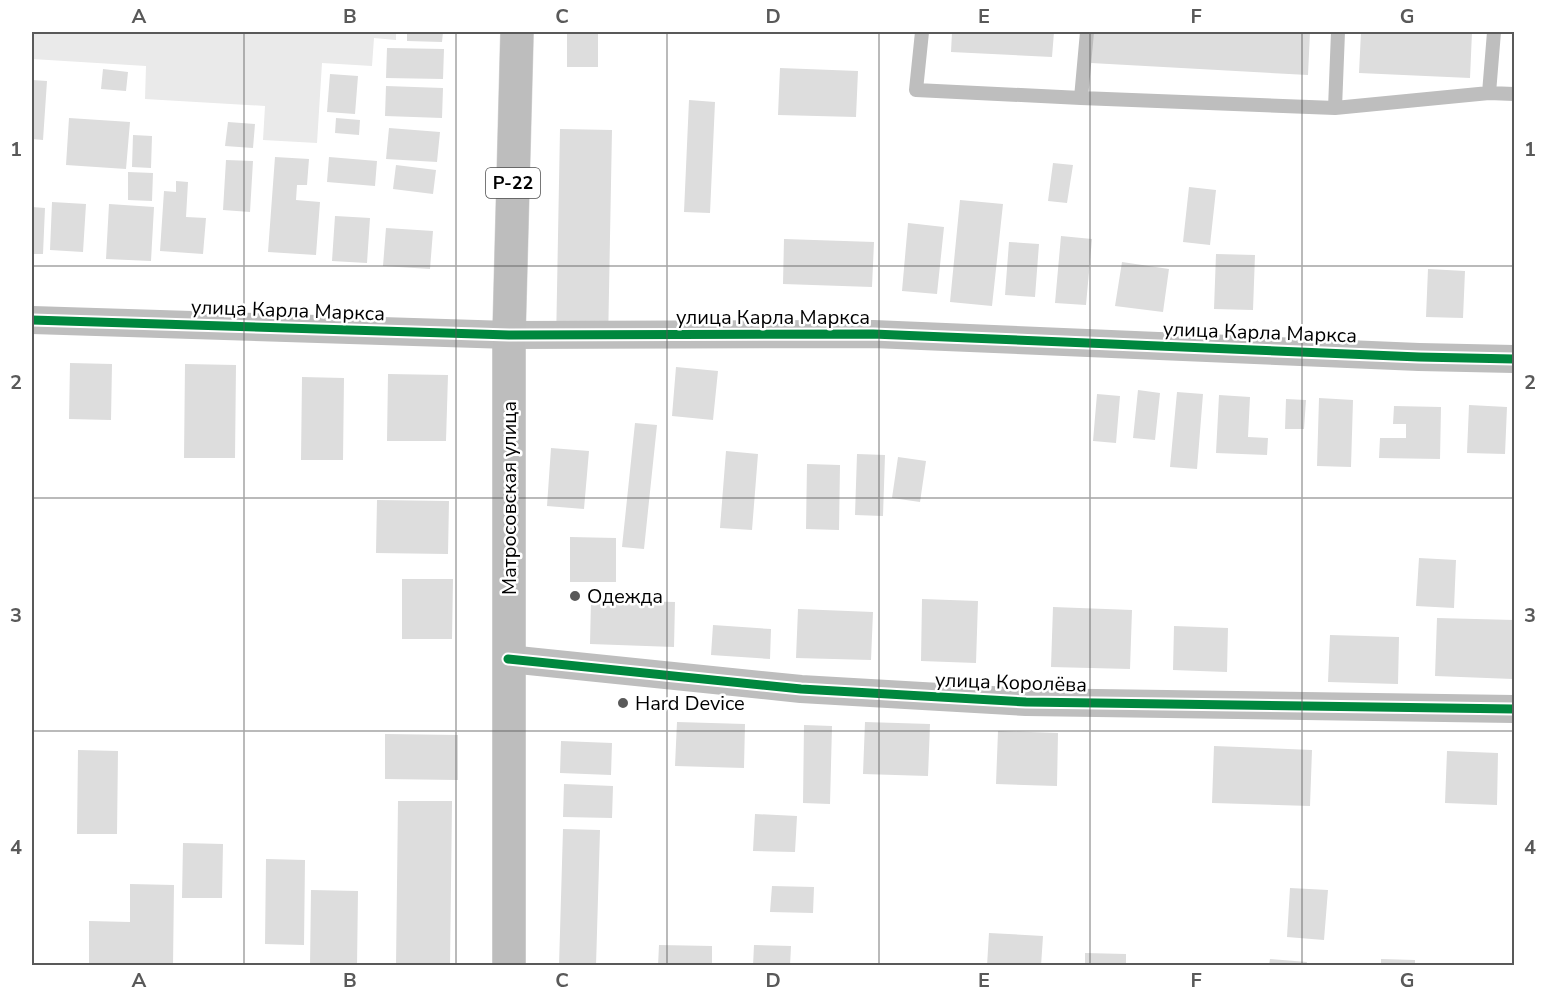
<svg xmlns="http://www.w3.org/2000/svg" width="1546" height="997" viewBox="0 0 1546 997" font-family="'Nunito Sans',sans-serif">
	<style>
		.green { fill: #eaeaea }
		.building { fill: #ddd }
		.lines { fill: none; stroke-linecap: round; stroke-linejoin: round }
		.highway-casing { stroke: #dbdbdb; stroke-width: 34 }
		.lane { stroke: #bebebe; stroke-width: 14 }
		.street { stroke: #bebebe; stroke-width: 28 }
		.highway { stroke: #bdbdbd; stroke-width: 33 }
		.cycleway-casing { stroke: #fff; stroke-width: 13 }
		.cycleway { stroke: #00873e; stroke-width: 9 }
		.grid { fill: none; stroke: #595959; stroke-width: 1.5; stroke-opacity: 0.55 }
		.poi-dot { fill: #595959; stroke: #fff; stroke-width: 2 }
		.labels { text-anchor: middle; stroke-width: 5; stroke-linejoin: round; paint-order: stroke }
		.shield { fill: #fff; stroke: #4c4c4c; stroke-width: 1.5 }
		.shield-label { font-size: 18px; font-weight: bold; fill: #000 }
		.street-label { font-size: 20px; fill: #000; stroke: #fff }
		.poi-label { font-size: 20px; fill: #000; stroke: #fff; text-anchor: start }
		.neatline { fill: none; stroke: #595959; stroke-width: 2 }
		.grid-label { font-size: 20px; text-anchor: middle; font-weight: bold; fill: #595959 }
	</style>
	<rect width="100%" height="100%" fill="#fff"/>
	<path class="green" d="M32,32H396V40L374,38L372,66L322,63L317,143L263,140L265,106L145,99L146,66L32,59Z"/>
	<path class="building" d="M407,32H443L442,42L407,41Z
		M952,32H1054L1052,57L951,52Z
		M1092,32H1310L1308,75L1091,63Z
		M1361,32H1472L1470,78L1359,73Z
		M567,34H598V67H567Z
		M387,48L444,49L443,79L386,78Z
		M780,68L858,71L856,117L778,115Z
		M103,69L128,72L126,91L101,89Z
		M330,74L358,76L355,114L327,112Z
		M32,80L47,81L43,140L32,139Z
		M386,86L443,88L442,118L385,116Z
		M689,100L715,102L710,213L684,212Z
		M69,118L130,122L126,169L66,165Z
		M336,118L360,120L359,135L335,133Z
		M228,122L255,124L253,148L225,146Z
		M389,128L440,132L437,162L386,159Z
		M560,129L612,130L608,345L556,344Z
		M133,135L152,136L151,168L132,167Z
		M275,157L309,159L307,185H297L296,200L320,202L316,255L268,252Z
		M329,157L377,161L375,186L327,182Z
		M226,160L253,161L250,212L223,210Z
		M1053,163L1073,165L1067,203L1048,201Z
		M396,165L436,170L433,194L393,189Z
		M128,172L153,173L152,201L128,200Z
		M176,181L188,182L186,217L206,218L203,254L160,251L164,191L176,192Z
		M1189,187L1216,190L1210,245L1183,242Z
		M960,200L1003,204L992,306L950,302Z
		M52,202L86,204L83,252L50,250Z
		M109,204L154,207L151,261L106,259Z
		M32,207L45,208L43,254H32Z
		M335,216L370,218L367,263L332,261Z
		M908,223L944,227L937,294L902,291Z
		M386,228L433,231L430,269L383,266Z
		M1061,236L1092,239L1086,305L1055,303Z
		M784,239L874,242L872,287L783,284Z
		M1009,242L1039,244L1035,297L1005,295Z
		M1216,254L1255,255L1253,310L1214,309Z
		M1122,262L1169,269L1163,312L1115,306Z
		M1428,269L1465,271L1463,318L1426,317Z
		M70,363L112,364L111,420L69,419Z
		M185,364L236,365L235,458H184Z
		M676,367L718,371L713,420L672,416Z
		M388,374L448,375L446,441H387Z
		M302,377L344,378L343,460H301Z
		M1138,390L1160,393L1155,440L1133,438Z
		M1177,392L1203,394L1197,469L1170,467Z
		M1097,394L1120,396L1116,443L1093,441Z
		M1219,395L1250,397L1248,437L1268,438L1267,455L1216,453Z
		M1319,398L1353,400L1351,467L1317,466Z
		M1286,399L1306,400L1304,429H1285Z
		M1469,405L1507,407L1505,454L1467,453Z
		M1394,406L1441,407L1440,459L1379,458L1380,438H1406V424H1393Z
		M635,423L657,425L644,549L622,547Z
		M551,448L589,451L584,509L547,506Z
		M726,451L758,454L752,530L720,528Z
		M857,454L885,455L883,516L855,515Z
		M898,457L926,461L920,502L892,498Z
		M807,464L840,465L839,530L806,529Z
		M377,500L449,501L448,554L376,553Z
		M570,537L616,538V582H570Z
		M1419,558L1456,560L1454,608L1416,606Z
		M402,579H453L452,639H402Z
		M922,599L978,601L976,663L921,661Z
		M591,600L675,602L674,647L590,644Z
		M1053,607L1132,610L1130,669L1051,667Z
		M798,609L873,612L871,660L796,658Z
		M1437,618L1514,620L1513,679L1435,676Z
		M713,625L771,629L770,659L711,655Z
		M1174,626L1228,628L1227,672L1173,670Z
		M1330,635L1399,637L1398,684L1328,682Z
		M677,722L745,724L744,768L675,766Z
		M865,722L930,724L928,776L863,774Z
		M804,725L832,726L830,804L803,803Z
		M998,731L1058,733L1057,786L996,784Z
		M385,734L458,735V780L385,779Z
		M561,741L612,743L611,775L560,773Z
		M1214,746L1312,750L1310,806L1212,803Z
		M78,750L118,751L117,834H77Z
		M1447,751L1498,753L1497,805L1445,803Z
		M564,784L613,786L612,818L563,817Z
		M398,801H452L450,966H396Z
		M755,814L797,816L795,852L753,851Z
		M563,829L600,830L596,966H559Z
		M183,843L223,844L222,898H182Z
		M266,859L305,860L304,945L265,944Z
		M130,884L174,885L173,966H89V921L130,922Z
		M772,886L814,887L813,913L770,912Z
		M1290,888L1328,890L1324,940L1287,937Z
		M311,890L358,891L357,966H310Z
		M989,933L1043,936L1041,966H987Z
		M659,945L712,946V966H658Z
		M754,945L791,946L790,966H753Z
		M1085,953L1126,954V966H1085Z
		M1270,959L1307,962L1306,966H1269Z
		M1381,959L1415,960V966H1381Z"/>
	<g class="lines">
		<g class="highway-casing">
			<path id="highway" d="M509,966V335L517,32"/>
		</g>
		<path class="lane" d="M922,32L916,90L1081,98
			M1087,32L1081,98L1335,108
			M1338,32L1335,108L1489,93
			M1494,32L1489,93L1514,94"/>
		<path class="street" d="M32,320L509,335L873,334L1419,357L1514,359
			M508,659L801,689L1026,702L1514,709"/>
		<use href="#highway" class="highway"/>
		<g class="cycleway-casing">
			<path id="cycleway" d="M32,320L509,335L873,334L1419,357L1514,359
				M508,659L801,689L1026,702L1514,709"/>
		</g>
		<use href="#cycleway" class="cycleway"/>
	</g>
	<path class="grid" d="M244,32V966M456,32V966M667,32V966M879,32V966M1090,32V966M1302,32V966M32,266H1514M32,498H1514M32,731H1514"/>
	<g class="poi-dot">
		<circle cx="575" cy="596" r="6"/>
		<circle cx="623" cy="703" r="6"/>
	</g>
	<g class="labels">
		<rect class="shield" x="486" y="168" width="54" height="30" rx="4.5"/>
		<g class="shield-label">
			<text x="513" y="189">Р-22</text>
		</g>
		<g class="street-label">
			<text transform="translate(288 310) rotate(2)" y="7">улица Карла Маркса</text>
			<text x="773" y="324">улица Карла Маркса</text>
			<text transform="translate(1260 332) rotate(2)" y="7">улица Карла Маркса</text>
			<text transform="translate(509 498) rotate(-90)" y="7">Матросовская улица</text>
			<text transform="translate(1011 682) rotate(2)" y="7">улица Королёва</text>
		</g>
		<g class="poi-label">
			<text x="587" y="603">Одежда</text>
			<text x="635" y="710">Hard Device</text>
		</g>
	</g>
	<rect width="1546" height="997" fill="none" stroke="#ffffff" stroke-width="66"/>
	<rect x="33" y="33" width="1480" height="931" class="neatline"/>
	<g class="grid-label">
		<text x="139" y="23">A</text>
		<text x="350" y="23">B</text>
		<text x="562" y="23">C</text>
		<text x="773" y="23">D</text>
		<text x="984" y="23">E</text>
		<text x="1196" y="23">F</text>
		<text x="1407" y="23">G</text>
		<text x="16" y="156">1</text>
		<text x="1530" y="156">1</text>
		<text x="16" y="389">2</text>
		<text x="1530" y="389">2</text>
		<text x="16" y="622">3</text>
		<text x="1530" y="622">3</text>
		<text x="16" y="854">4</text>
		<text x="1530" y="854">4</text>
		<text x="139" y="987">A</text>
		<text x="350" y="987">B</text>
		<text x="562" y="987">C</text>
		<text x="773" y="987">D</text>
		<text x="984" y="987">E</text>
		<text x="1196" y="987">F</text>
		<text x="1407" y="987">G</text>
	</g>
</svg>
